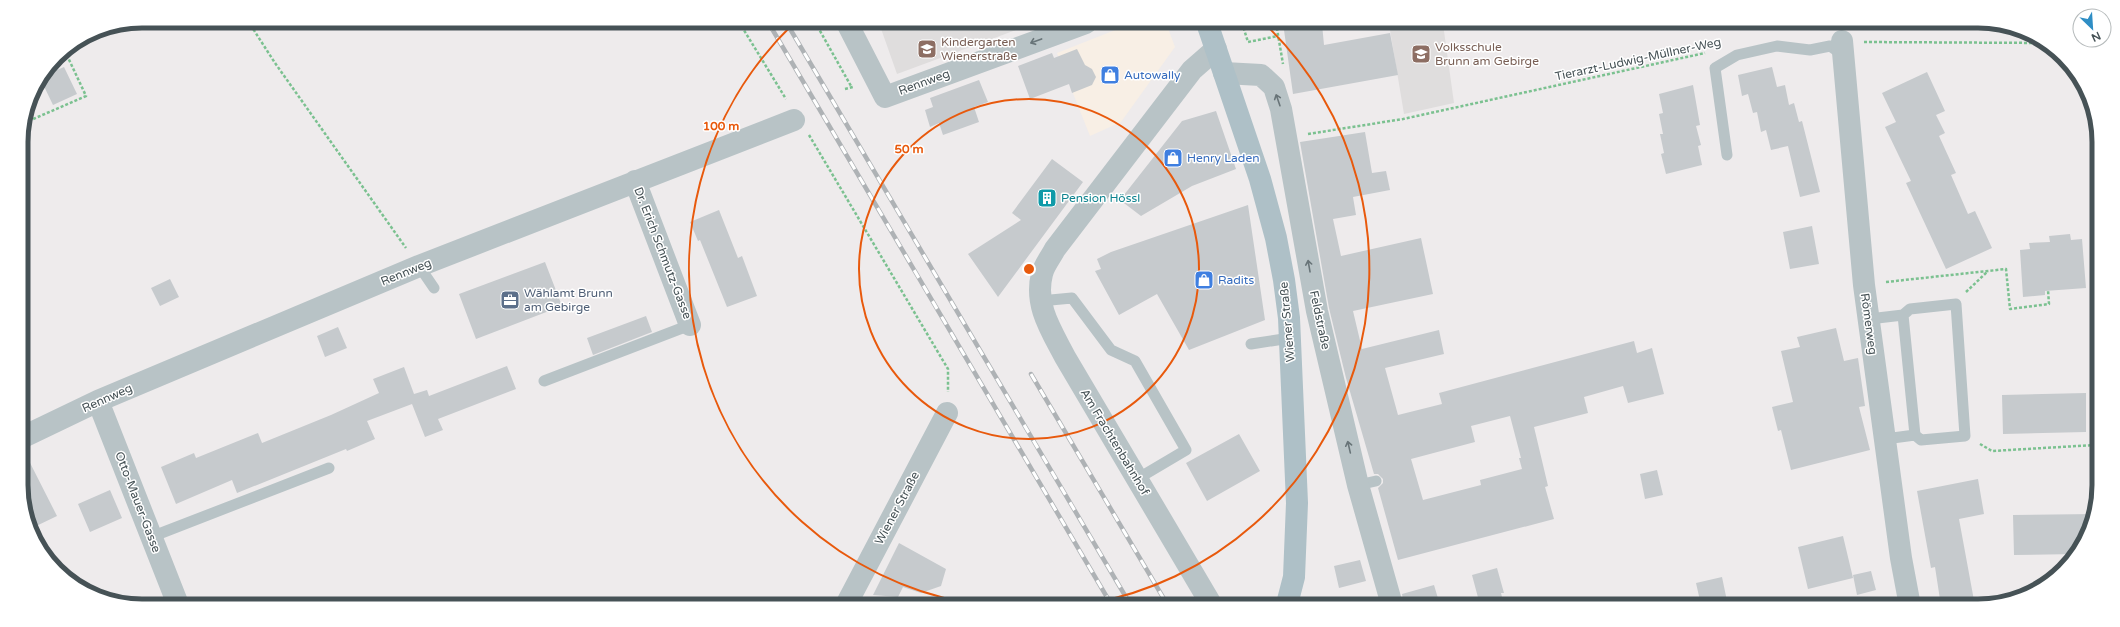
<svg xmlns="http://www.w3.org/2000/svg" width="2120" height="627" viewBox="0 0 2120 627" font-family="'Varela Round',sans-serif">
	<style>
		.commercial { fill: #f8efe5 }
		.education { fill: #dfdddd }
		.building { fill: #c6cacd; fill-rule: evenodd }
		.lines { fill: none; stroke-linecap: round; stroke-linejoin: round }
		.path { stroke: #7bc190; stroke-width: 2.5; stroke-dasharray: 3 2; stroke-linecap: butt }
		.lane { stroke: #b8c3c6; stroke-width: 11 }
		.street { stroke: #b8c3c6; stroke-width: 22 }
		.primary { stroke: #aec0c7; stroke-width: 22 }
		.rail-casing { stroke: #aeb2b5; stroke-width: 4.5 }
		.rail { stroke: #fff; stroke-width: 3; stroke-dasharray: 9; stroke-linecap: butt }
		.oneway { stroke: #687478 }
		.ring { fill: none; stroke: #e8590c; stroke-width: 2 }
		.labels { text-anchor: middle; stroke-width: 3; stroke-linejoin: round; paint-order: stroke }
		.education-label { font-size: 12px; fill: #785e54; stroke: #fff; text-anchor: start }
		.street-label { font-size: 12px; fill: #465256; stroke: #fff }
		.shop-label { font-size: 12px; fill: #366cbe; stroke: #fff; text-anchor: start }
		.culture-label { font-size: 12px; fill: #0d838f; stroke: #fff; text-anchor: start }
		.service-label { font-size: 12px; fill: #4e5e75; stroke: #fff; text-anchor: start }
		.rim { fill: none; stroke: #465256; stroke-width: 5 }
		.centre { fill: #e8590c; stroke: #fff; stroke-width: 2 }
		.ring-label { font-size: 12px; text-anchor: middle; font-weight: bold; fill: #e8590c; stroke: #fff; stroke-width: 3; stroke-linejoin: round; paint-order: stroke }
	</style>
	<rect width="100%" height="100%" fill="#eeebec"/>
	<path class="commercial" d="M1133,23H1166L1175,47L1121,122L1090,136L1057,53Z"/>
	<path class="education" d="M879,23H1035L897,74Z
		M1389,24H1443L1454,103L1404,114Z"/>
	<path class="building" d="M1283,23L1322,24L1324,45L1390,33L1398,75L1293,94Z
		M1077,49L1085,65L1092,69L1096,77L1092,85L1072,93L1069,84L1030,99L1018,66L1052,53L1054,58Z
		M64,67L77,94L53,105L41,80L43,76Z
		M1772,67L1777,87L1785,85L1789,105L1794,103L1799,122L1802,121L1820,192L1800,197L1788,146L1771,150L1766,130L1761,132L1757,112L1753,113L1748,94L1742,96L1738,75Z
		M1927,72L1945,111L1936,115L1945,133L1939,136L1956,173L1951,175L1968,214L1975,211L1992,248L1946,269L1906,183L1911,181L1885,127L1896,122L1882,93Z
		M979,80L988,102L974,107L979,122L943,135L939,123L930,127L925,110L933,107L930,98Z
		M1693,85L1700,125L1696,126L1701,145L1698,146L1702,165L1666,174L1661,154L1664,153L1660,134H1663L1659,114L1663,113L1659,94Z
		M1216,111L1236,169L1192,186L1141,216L1120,200L1182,121Z
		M1365,132L1372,173L1386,171L1390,190L1353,197L1356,215L1333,219L1341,256L1421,238L1433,294L1353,311L1362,349L1439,330L1444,354L1385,368L1398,415L1442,404L1439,393L1634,341L1637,353L1652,348L1664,394L1628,403L1623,386L1584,397L1588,413L1534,427L1548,486L1545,487L1554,519L1398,560L1378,488L1383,483V479L1378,474H1374L1346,378L1329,308L1300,142ZM1510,416L1521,458H1519L1522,469L1480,480L1481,485L1423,500L1411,459L1475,442L1471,426Z
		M1052,159L1083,182L998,297L968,254L1021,220L1012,213Z
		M1248,205L1265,320L1189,350L1157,294L1119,315L1095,271L1101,269L1097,259L1111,252Z
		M719,210L738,258L742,256L757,296L727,307L700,240L698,241L690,222Z
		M1812,226L1819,264L1790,269L1783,232Z
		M2070,234L2071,240L2082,239L2086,288L2045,291V295L2023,297L2020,250L2030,249L2029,243L2050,242L2049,236Z
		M545,262L562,306L476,339L459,294Z
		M170,279L179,297L160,306L151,288Z
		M646,316L652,332L593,355L587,338Z
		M338,327L347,348L325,357L317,336Z
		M1836,328L1844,361L1858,358L1865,406L1859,407L1870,450L1791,470L1781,430L1778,431L1772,407L1793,402L1781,351L1800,347L1797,337Z
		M507,366L516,389L438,419L443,430L425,437L412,404L367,421L375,439L347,451L346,449L237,493L232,480L176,504L161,467L194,453L196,458L258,433L262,443L331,415L379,393L373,379L404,367L414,394L427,390L429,396Z
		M2086,393V432L2003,434L2002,395Z
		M1239,434L1260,471L1207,501L1186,463Z
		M23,449L57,516L30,529L23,508Z
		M1657,470L1663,495L1645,499L1640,474Z
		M1978,479L1984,514L1959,519L1975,606H1941L1935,567L1931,568L1917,491Z
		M110,490L122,518L90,532L78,504Z
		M2095,514L2077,554L2014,555L2013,515Z
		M1843,536L1853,578L1808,589L1798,547Z
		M899,543L946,569L941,586L921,593L903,587L898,597L873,595Z
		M1360,560L1366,581L1339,588L1334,566Z
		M1497,568L1504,593H1501L1504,605H1480L1472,575Z
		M1871,571L1876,590L1857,595L1853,575Z
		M1722,577L1727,601L1701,605L1696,583Z
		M1434,585L1440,605H1404L1402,594Z"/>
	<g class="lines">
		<path class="path" d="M248,21L275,63L406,248
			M739,22L786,99
			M815,22L851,86
			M1242,23L1248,42L1278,36
			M1276,23L1283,64
			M93,32L111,27
			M1864,42L2046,43
			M845,89L853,87
			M24,123L86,96L65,51
			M1308,134L1403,119L1705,53
			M809,135L948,369V392
			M1886,282L2006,269L2010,309L2049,304L2048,290
			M1966,292L1987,272
			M2095,443V424
			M1980,444L1992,451L2095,445"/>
		<path class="lane" d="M1727,155L1715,68L1737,55L1777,46L1810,50L1830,46L1843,55
			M419,266L434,288
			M1040,301L1072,298L1111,350L1135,361L1186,450L1137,479
			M1903,315L1910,309L1956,304L1965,436L1921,440L1915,435
			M1869,319L1903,315L1915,435L1885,439
			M1251,344L1290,338
			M544,381L690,325
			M1358,485L1376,481
			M151,537L329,468"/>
		<path class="street" d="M847,23L885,97L1086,23
			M1842,41L1864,285L1901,558L1910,606
			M1224,73L1261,75L1274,87L1281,109L1317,311L1358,485L1392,605
			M635,181L690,325
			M98,401L177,602
			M23,437L98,401L419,266L794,120
			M847,603L947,413
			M1211,604L1065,357C1051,330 1034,305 1042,274C1044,265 1051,257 1055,249L1192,70L1216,49"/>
		<path class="primary" d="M1207,23L1260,179L1276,238L1284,280L1289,318L1297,503L1294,577L1287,604"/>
		<g class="rail-casing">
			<path id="rail" d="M768,22L1111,604
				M786,22L1130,604
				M1031,374L1167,604"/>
		</g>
		<use href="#rail" class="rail"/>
	</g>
	<defs><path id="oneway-shaft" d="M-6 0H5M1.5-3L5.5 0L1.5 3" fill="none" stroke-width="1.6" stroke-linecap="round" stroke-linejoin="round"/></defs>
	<g class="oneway">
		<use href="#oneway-shaft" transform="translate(1036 41) rotate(160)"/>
		<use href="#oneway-shaft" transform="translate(1278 100) rotate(-109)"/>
		<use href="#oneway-shaft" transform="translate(1309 266) rotate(-100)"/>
		<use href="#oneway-shaft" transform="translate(1349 447) rotate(-103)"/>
	</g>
	<g class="ring">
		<circle cx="1029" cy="269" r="170"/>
		<path d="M967 603A340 340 0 0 1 793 24M1265 24A340 340 0 0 1 1088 604"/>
	</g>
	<defs>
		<g id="school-square" transform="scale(1)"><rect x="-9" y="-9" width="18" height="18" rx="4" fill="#8d6e63" stroke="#fff"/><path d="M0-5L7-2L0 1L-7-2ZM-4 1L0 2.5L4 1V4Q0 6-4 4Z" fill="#fff"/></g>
		<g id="shop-square" transform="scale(1)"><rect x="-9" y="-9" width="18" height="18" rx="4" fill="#3f7fe0" stroke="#fff"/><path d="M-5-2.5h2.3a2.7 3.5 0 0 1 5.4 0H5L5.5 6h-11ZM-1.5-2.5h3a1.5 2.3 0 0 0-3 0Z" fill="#fff"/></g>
		<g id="building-square" transform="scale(1)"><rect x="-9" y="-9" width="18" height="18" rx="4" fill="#0f9aa8" stroke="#fff"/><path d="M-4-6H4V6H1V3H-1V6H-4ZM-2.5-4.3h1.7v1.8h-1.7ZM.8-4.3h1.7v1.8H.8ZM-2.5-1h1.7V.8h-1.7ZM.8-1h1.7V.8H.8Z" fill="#fff"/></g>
		<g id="office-square" transform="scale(1)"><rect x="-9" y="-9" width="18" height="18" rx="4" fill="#5c6f8a" stroke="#fff"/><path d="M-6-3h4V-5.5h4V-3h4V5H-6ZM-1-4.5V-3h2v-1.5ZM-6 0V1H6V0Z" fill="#fff"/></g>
	</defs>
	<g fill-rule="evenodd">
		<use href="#school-square" x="927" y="49"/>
		<use href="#school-square" x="1421" y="54"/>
		<use href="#shop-square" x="1110" y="75"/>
		<use href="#shop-square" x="1173" y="158"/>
		<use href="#building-square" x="1047" y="198"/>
		<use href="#shop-square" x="1204" y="280"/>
		<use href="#office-square" x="510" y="300"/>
	</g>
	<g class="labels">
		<g class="education-label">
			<text x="941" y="46">Kindergarten<tspan x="941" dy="14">Wienerstraße</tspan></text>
			<text x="1435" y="51">Volksschule<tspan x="1435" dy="14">Brunn am Gebirge</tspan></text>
		</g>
		<g class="street-label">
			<text transform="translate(1638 59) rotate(-12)" y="4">Tierarzt-Ludwig-Müllner-Weg</text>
			<text transform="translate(924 82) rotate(-20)" y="4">Rennweg</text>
			<text transform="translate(663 253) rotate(69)" y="4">Dr. Erich Schmutz-Gasse</text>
			<text transform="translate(406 272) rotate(-22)" y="4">Rennweg</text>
			<text transform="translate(1320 320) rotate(78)" y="4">Feldstraße</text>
			<text transform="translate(1287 322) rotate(-95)" y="4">Wiener Straße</text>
			<text transform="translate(1869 324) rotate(82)" y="4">Römerweg</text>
			<text transform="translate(107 398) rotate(-24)" y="4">Rennweg</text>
			<text transform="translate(1115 442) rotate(59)" y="4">Am Frachtenbahnhof</text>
			<text transform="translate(138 502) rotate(69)" y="4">Otto-Mauer-Gasse</text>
			<text transform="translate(897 508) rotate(-62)" y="4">Wiener Straße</text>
		</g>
		<g class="shop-label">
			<text x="1124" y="79">Autowally</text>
			<text x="1187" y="162">Henry Laden</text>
			<text x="1218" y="284">Radits</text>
		</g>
		<g class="culture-label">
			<text x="1061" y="202">Pension Hössl</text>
		</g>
		<g class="service-label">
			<text x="524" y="297">Wählamt Brunn<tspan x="524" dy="14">am Gebirge</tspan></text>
		</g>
	</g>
	<path d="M0 0H2120V627H0ZM142 28H1978A114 114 0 0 1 2092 142V485A114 114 0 0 1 1978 599H142A114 114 0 0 1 28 485V142A114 114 0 0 1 142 28Z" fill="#fff" fill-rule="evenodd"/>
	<path class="rim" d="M142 28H1978A114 114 0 0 1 2092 142V485A114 114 0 0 1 1978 599H142A114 114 0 0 1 28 485V142A114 114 0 0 1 142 28Z"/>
	<circle cx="1029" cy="269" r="6" class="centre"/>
	<g class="ring-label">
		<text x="721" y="130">100 m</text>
		<text x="909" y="153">50 m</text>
	</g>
	<g transform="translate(2092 28) rotate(155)"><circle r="19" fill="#ffffff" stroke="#b5babb"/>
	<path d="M0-3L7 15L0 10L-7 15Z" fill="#2f8ec5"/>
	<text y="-6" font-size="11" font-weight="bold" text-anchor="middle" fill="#465256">N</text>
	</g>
</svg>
